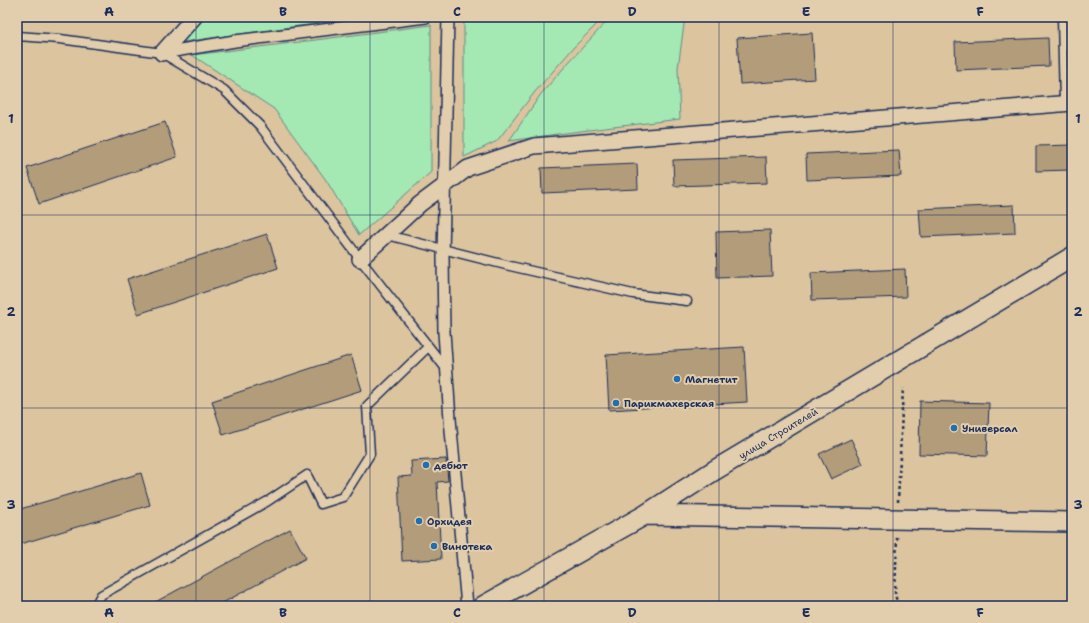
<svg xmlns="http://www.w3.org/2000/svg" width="1089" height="623" viewBox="0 0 1089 623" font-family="'Shantell Sans',sans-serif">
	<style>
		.green { fill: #a4e8b3; stroke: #608c88 }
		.building { fill: #b29c7a; stroke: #1b2f5e }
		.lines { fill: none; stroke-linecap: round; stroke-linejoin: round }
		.service-casing { stroke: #1b2f5e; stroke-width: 11 }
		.pedestrian-casing { stroke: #1b2f5e; stroke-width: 14 }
		.minor-casing { stroke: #1b2f5e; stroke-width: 18 }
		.tertiary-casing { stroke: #1b2f5e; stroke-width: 22 }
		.path { stroke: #1b2f5e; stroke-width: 2.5; stroke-dasharray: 3 3; stroke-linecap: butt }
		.service { stroke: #e2cdac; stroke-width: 8 }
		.pedestrian { stroke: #e2cdac; stroke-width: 11 }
		.minor { stroke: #e2cdac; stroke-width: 15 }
		.tertiary { stroke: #e2cdac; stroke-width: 19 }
		.grid { fill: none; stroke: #1b2f5e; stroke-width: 1; stroke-opacity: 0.55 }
		.poi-dot { fill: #1f6fb2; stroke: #e2cdac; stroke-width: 1.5 }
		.labels { text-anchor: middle; stroke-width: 4; stroke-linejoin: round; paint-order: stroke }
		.poi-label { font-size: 10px; font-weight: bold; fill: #1b2f5e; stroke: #e2cdac; text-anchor: start }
		.street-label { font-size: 10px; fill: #1b2f5e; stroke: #e2cdac }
		.neatline { fill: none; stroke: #1b2f5e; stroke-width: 1.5 }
		.grid-label { font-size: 13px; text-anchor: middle; font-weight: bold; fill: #1b2f5e }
	</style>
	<rect width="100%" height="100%" fill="#dbc49e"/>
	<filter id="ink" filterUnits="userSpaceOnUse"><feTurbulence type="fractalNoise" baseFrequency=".025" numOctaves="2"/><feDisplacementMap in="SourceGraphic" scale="8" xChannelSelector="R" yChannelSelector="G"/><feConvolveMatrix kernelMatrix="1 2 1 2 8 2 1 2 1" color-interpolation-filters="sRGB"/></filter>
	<g filter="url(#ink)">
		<path class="green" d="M206,17H368L283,28L182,42Z
			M477,17H604L574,47L534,93L497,141L464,157V21Z
			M611,17H685L678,68L680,119C623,126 566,132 509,141L541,94L569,62Z
			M431,25V172L359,235L326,180L274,109L192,55L292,43Z"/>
		<path class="building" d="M812,33L815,79L740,84L737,38Z
			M1048,38L1049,66L956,70L955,42Z
			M165,122L177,157L39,204L27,168Z
			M1072,145V170L1036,171V146Z
			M899,150L901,176L807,180L806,154Z
			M766,157L767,183L674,186L673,160Z
			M637,164L638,189L542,193L541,168Z
			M1014,205L1015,233L921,237L919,209Z
			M770,230L772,276L717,278L716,232Z
			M267,234L278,268L138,314L127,279Z
			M905,269L906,297L812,300L811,273Z
			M744,347L747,402L609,410L606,355Z
			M351,355L362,390L223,435L212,401Z
			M920,401L989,403L987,456L919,454Z
			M851,439L863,464L831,479L819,454Z
			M446,459L448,481L437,482L441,559L402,561L398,477L412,476L411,461Z
			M141,473L150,505L17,545V510Z
			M290,529L306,558L217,606H148Z"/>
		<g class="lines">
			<g class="service-casing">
				<path id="service" d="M1062,17L1064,104
					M17,36L60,39L162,53L224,90L260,126L360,259L447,370
					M387,235L510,266L633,294L687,301
					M95,606L101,595L268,501L307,475L321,504L343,497L370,454L367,406L428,347"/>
			</g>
			<g class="pedestrian-casing">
				<path id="pedestrian" d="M448,17L443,256L444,332L450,419L467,606
					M162,53L235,41L426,17"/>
			</g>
			<g class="minor-casing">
				<path id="minor" d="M162,53L194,17
					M360,259L420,204L468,168L534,146L1072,103"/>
			</g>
			<g class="tertiary-casing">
				<path id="tertiary" d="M645,515L1072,522
					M483,606L645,515L715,470L1072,257"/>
			</g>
			<path class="path" d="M898,502L903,388
				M897,537L895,594L898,606"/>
			<use href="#service" class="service"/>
			<use href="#pedestrian" class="pedestrian"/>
			<use href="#minor" class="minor"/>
			<use href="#tertiary" class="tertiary"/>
		</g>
	</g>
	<path class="grid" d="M196,17V606M370,17V606M544,17V606M719,17V606M893,17V606M17,215H1072M17,408H1072"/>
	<g class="poi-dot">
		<circle cx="677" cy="379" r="4"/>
		<circle cx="616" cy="403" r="4"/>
		<circle cx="954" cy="428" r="4"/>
		<circle cx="426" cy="465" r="4"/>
		<circle cx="419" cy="521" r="4"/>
		<circle cx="434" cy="546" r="4"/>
	</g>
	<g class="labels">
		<g class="poi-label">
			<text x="685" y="383">Магнетит</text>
			<text x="624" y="407">Парикмахерская</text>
			<text x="962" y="432">Универсал</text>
			<text x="434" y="469">дебют</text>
			<text x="427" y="525">Орхидея</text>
			<text x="442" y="550">Винотека</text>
		</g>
		<g class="street-label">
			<text transform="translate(778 433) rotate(-31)" y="4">улица Строителей</text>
		</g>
	</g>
	<rect width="1089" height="623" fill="none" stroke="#e2cdac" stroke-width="44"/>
	<rect x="22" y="22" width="1045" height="579" class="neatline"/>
	<g class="grid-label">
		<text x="109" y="16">A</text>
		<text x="283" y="16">B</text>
		<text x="457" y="16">C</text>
		<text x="632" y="16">D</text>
		<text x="806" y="16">E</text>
		<text x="980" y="16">F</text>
		<text x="11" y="123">1</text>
		<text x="1078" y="123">1</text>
		<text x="11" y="316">2</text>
		<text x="1078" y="316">2</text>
		<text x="11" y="509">3</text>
		<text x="1078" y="509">3</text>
		<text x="109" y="617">A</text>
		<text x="283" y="617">B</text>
		<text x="457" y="617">C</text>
		<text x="632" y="617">D</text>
		<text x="806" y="617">E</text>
		<text x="980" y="617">F</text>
	</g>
</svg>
